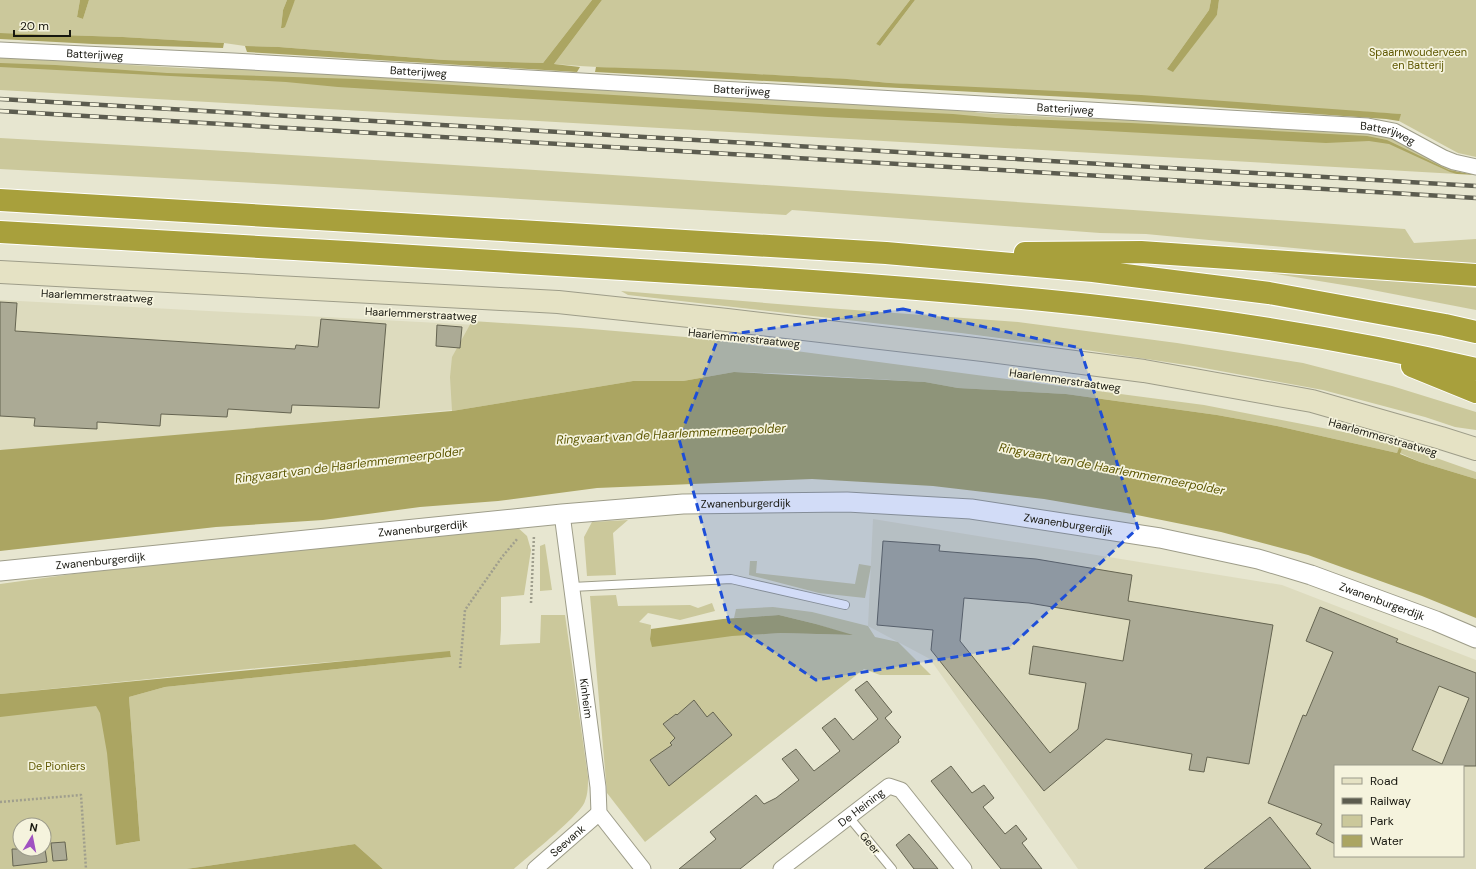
<svg xmlns="http://www.w3.org/2000/svg" width="1476" height="869" viewBox="0 0 1476 869" font-family="'DM Sans',sans-serif">
	<style>
		.built { fill: #dddbbe; fill-rule: evenodd }
		.green { fill: #cbc89b; fill-rule: evenodd }
		.water { fill: #aba562 }
		.building { fill: #abaa95; stroke: #656451; fill-rule: evenodd }
		.lines { fill: none; stroke-linecap: round; stroke-linejoin: round }
		.service-casing { stroke: #9e9d89; stroke-width: 10 }
		.minor-casing { stroke: #9e9d89; stroke-width: 17 }
		.tertiary-casing { stroke: #9e9d89; stroke-width: 21 }
		.secondary-casing { stroke: #9e9d89; stroke-width: 24 }
		.motorway-casing { stroke: #fff; stroke-width: 24 }
		.path { stroke: #9f9e8d; stroke-width: 2.5; stroke-dasharray: 2 2; stroke-linecap: butt }
		.service { stroke: #fff; stroke-width: 8 }
		.minor { stroke: #fff; stroke-width: 15 }
		.tertiary { stroke: #fff; stroke-width: 19 }
		.secondary { stroke: #e5e2c4; stroke-width: 22 }
		.motorway { stroke: #a8a03c; stroke-width: 22 }
		.rail-casing { stroke: #5c5c4f; stroke-width: 4.5 }
		.rail { stroke: #f5f3dd; stroke-width: 3; stroke-dasharray: 9; stroke-linecap: butt }
		.marked { fill: #1d4ed8; fill-opacity: 0.2; stroke: #1d4ed8; stroke-width: 3; stroke-dasharray: 8 5; stroke-linejoin: round }
		.labels { text-anchor: middle; stroke-width: 3.5; stroke-linejoin: round; paint-order: stroke }
		.park-label { font-size: 11px; fill: #5f5802; stroke: #f5f3dd }
		.street-label { font-size: 11px; fill: #17170f; stroke: #f5f3dd }
		.water-label { font-size: 12px; font-style: italic; fill: #5c5600; stroke: #f5f3dd }
	</style>
	<rect width="100%" height="100%" fill="#e7e6d0"/>
	<path class="built" d="M0,300L477,325L462,409L0,452Z
		M873,519L1282,585L1476,660V869H1078L930,659L868,626ZM1335,766H1463V856H1335Z"/>
	<path class="green" d="M0,0H80L77,17L83,19L89,0H287L283,10L281,28L295,0H592L543,63L444,60L279,47L245,46L224,43L123,37L0,33Z
		M602,0H910L876,44L880,46L915,0H1211L1209,10L1167,69L1217,15L1219,0H1476V157L1458,153L1399,121L1400,114L890,83C778,72 665,73 554,64Z
		M0,55L44,57L78,62L200,69L231,66L945,107L980,113L1091,119L1121,117L1358,130L1393,138L1456,171L1457,174L0,90Z
		M0,138C469,164 937,196 1405,229L1414,243L1476,239V267L1378,256L1146,234L1100,233L792,210L786,215L274,184L0,169Z
		M1251,270L1357,275L1476,288V310L1362,288Z
		M621,291L827,308L1018,322L1177,343L1303,363L1392,386L1476,412V430L1455,427L1425,417L1323,390L1193,366L1059,346L961,333L628,295Z
		M472,321L580,328L697,338L1204,405L1364,436L1408,448L1476,472V479L1420,462L1400,453L1402,449H1399L1397,453L1277,426L1217,415L1066,394L958,388L925,382L792,374L734,372L683,381H633L452,411L450,377L452,357Z
		M628,520L613,533L616,575L587,576L584,537L592,522Z
		M516,526L527,536L531,550L524,595L501,597V630L500,645L540,643L541,615H565L588,777C588,785 588,794 585,801C581,815 527,857 514,869H383L355,844L186,869H0V708L106,696L123,844L140,841L129,697L165,687L451,657L450,652L259,668L0,694V584L102,570ZM20,825H44V849H20Z
		M545,544L552,590L540,591V546Z
		M750,561H757L756,573L855,584L859,564L871,566L865,598L819,593L749,575Z
		M616,595L618,606L690,605L698,608L712,603L715,611L680,620L648,613L639,622L651,625L650,639L780,633L850,635L816,624L779,615L734,618L736,609L773,607L812,612L868,626L875,637L898,642L931,675H880L864,669L645,842L607,793L590,596Z"/>
	<path class="water" d="M80,0H89L83,19L77,17Z
		M287,0H295L285,27L283,28H281L283,10Z
		M592,0H602L554,64L580,67L577,72L247,52L245,46L279,47L444,60L543,63Z
		M910,0H915L880,46L876,44Z
		M1211,0H1219L1217,15L1173,72L1167,69L1209,10Z
		M0,33L123,37L224,43L223,48L93,44L0,39Z
		M0,63L55,65L167,73L356,79L791,106L953,114L996,118L1131,123L1367,136L1387,140L1449,170L1476,175L1457,174L1450,172L1389,144L1369,141L1326,143L959,123L828,117L338,87L286,82L0,67Z
		M596,67L683,70L847,79L890,83L1141,95L1401,114L1399,121L1386,119L1087,98L595,72Z
		M734,372L925,382L958,388L1066,394L1217,415L1277,426L1397,453L1399,448L1402,449L1400,454L1420,462L1476,479V618L1422,596L1308,555L1221,532L1132,514L1044,499L933,486L812,479L597,488L498,501L420,507L323,520L216,527L0,551V450L452,411L633,381H683Z
		M779,615L816,624L853,635L780,633L732,636L652,647L650,639L651,629L723,619Z
		M450,651L451,657L165,687L129,697L140,841L116,845L107,753L100,713L96,706L0,717V694Z
		M355,844L383,869H186Z"/>
	<path class="building" d="M0,302L17,303L15,331L295,349L296,345L318,347L321,319L386,324L379,408L292,405L291,413L228,409L227,417L161,414L160,426L97,422V429L34,426L35,418L0,416Z
		M437,325L462,327L460,348L436,346Z
		M883,541L940,545L939,551L1036,559L1132,575L1128,601L1273,625L1249,764L1207,757L1204,772L1189,770L1192,754L1106,739L1044,791L931,650L933,630L877,625ZM964,598L1029,603L1130,620L1123,661L1033,646L1029,674L1086,683L1078,729L1050,753L960,641Z
		M1320,607L1398,639L1396,642L1476,673V766H1335V844L1316,834L1322,824L1268,803L1303,715L1306,716L1333,652L1306,641ZM1439,686L1469,698L1442,764L1412,750Z
		M867,681L892,712L885,718L901,737L898,740L899,742L740,869H679L716,839L710,832L756,795L764,804L776,798L799,780L782,759L796,749L814,771L840,751L822,728L835,718L853,740L878,719L855,690Z
		M694,700L707,717L713,712L732,735L669,786L650,760L672,745L670,743L675,738L663,724L676,714L677,715Z
		M951,766L972,793L984,785L994,798L983,807L1005,834L1016,825L1027,839L1022,843L1042,869H1001L931,781Z
		M1270,817L1311,869H1204Z
		M909,834L921,848L938,869H914L896,845Z
		M65,842L67,860L53,861L51,843Z
		M12,849H45L47,862L13,866Z"/>
	<g class="lines">
		<g class="service-casing">
			<path id="service" d="M572,587L731,579L845,605
				M848,816L892,869"/>
		</g>
		<g class="minor-casing">
			<g id="minor">
				<path id="s1" d="M0,50L233,61L1368,126L1394,131L1444,158L1454,162L1476,167"/>
				<path id="s2" d="M562,514L598,787L599,813L643,869"/>
				<path id="s3" d="M535,869L599,813"/>
				<path id="s4" d="M781,869L889,786L901,790L964,869"/>
			</g>
		</g>
		<g class="tertiary-casing">
			<g id="tertiary">
				<path id="s5" d="M0,571L562,514L683,504L847,502L971,509L1160,538L1258,559L1311,575L1436,621L1476,638"/>
			</g>
		</g>
		<g class="secondary-casing">
			<path id="secondary" d="M0,272L558,302L727,320L983,350L1144,371L1312,401L1441,438L1476,449"/>
		</g>
		<g class="motorway-casing">
			<path id="motorway" d="M0,200L886,253L1093,271L1269,293L1445,325L1476,332
				M0,232C246,247 491,259 737,276C985,292 1233,312 1476,369
				M1025,253L1141,252L1476,275
				M1412,366L1476,392"/>
		</g>
		<path class="path" d="M531,603L534,535
			M460,668L465,610L502,557L518,538
			M0,802L81,795L86,869"/>
		<use href="#service" class="service"/>
		<use href="#minor" class="minor"/>
		<use href="#tertiary" class="tertiary"/>
		<use href="#secondary" class="secondary"/>
		<use href="#motorway" class="motorway"/>
		<g class="rail-casing">
			<path id="rail" d="M0,99L1476,186
				M0,111L1476,198"/>
		</g>
		<use href="#rail" class="rail"/>
	</g>
	<path class="marked" d="M903,309L1080,348L1138,528L1009,648L816,680L729,622L679,439L719,336Z"/>
	<g class="labels">
		<g class="park-label">
			<text x="1418" y="56">Spaarnwouderveen<tspan x="1418" dy="13">en Batterij</tspan></text>
			<text x="57" y="770">De Pioniers</text>
		</g>
		<g class="street-label">
			<text dy="4" stroke="none"><textPath href="#s1" startOffset="95">Batterijweg</textPath></text>
			<text dy="4" stroke="none"><textPath href="#s1" startOffset="419">Batterijweg</textPath></text>
			<text dy="4" stroke="none"><textPath href="#s1" startOffset="743">Batterijweg</textPath></text>
			<text dy="4" stroke="none"><textPath href="#s1" startOffset="1067">Batterijweg</textPath></text>
			<text dy="4" stroke="none"><textPath href="#s1" startOffset="1391">Batterijweg</textPath></text>
			<text transform="translate(97 296) rotate(3)" y="4">Haarlemmerstraatweg</text>
			<text transform="translate(421 314) rotate(3)" y="4">Haarlemmerstraatweg</text>
			<text transform="translate(744 338) rotate(6)" y="4">Haarlemmerstraatweg</text>
			<text transform="translate(1065 380) rotate(8)" y="4">Haarlemmerstraatweg</text>
			<text transform="translate(1383 437) rotate(16)" y="4">Haarlemmerstraatweg</text>
			<text dy="4" stroke="none"><textPath href="#s5" startOffset="749">Zwanenburgerdijk</textPath></text>
			<text dy="4" stroke="none"><textPath href="#s5" startOffset="1073">Zwanenburgerdijk</textPath></text>
			<text dy="4" stroke="none"><textPath href="#s5" startOffset="425">Zwanenburgerdijk</textPath></text>
			<text dy="4" stroke="none"><textPath href="#s5" startOffset="101">Zwanenburgerdijk</textPath></text>
			<text dy="4" stroke="none"><textPath href="#s5" startOffset="1397">Zwanenburgerdijk</textPath></text>
			<text dy="4" stroke="none"><textPath href="#s2" startOffset="186">Kinheim</textPath></text>
			<text dy="4" stroke="none"><textPath href="#s4" startOffset="101">De Heining</textPath></text>
			<text dy="4" stroke="none"><textPath href="#s3" startOffset="43">Seevank</textPath></text>
			<text transform="translate(870 843) rotate(51)" y="4">Geer</text>
		</g>
		<g class="water-label">
			<text transform="translate(671 434) rotate(-3)" y="4">Ringvaart van de Haarlemmermeerpolder</text>
			<text transform="translate(349 465) rotate(-7)" y="4">Ringvaart van de Haarlemmermeerpolder</text>
			<text transform="translate(1112 469) rotate(11)" y="4">Ringvaart van de Haarlemmermeerpolder</text>
		</g>
	</g>
	<rect x="1334" y="765" width="130" height="92" fill="#f5f3dd" stroke="#9c9b8b"/>
	<rect x="1342" y="778" width="20" height="6" fill="#e5e2c4" stroke="#9c9b8b"/>
	<text x="1370" y="785" font-size="12" fill="#17170f">Road</text>
	<rect x="1342" y="798" width="20" height="6" fill="#5c5c4f" stroke="#9c9b8b"/>
	<text x="1370" y="805" font-size="12" fill="#17170f">Railway</text>
	<rect x="1342" y="815" width="20" height="12" fill="#cbc89b" stroke="#9c9b8b"/>
	<text x="1370" y="825" font-size="12" fill="#17170f">Park</text>
	<rect x="1342" y="835" width="20" height="12" fill="#aba562" stroke="#9c9b8b"/>
	<text x="1370" y="845" font-size="12" fill="#17170f">Water</text>
	<g transform="translate(32 837) rotate(10)"><circle r="19" fill="#f5f3dd" stroke="#9c9b8b"/>
	<path d="M0-3L7 15L0 10L-7 15Z" fill="#a051c1"/>
	<text y="-6" font-size="11" font-weight="bold" text-anchor="middle" fill="#17170f">N</text>
	</g>
	<path d="M14 30v6h56v-6" fill="none" stroke="#17170f" stroke-width="2"/>
	<text x="20" y="30" font-size="12" fill="#17170f" stroke="#f5f3dd" stroke-width="3" paint-order="stroke">20 m</text>
</svg>
